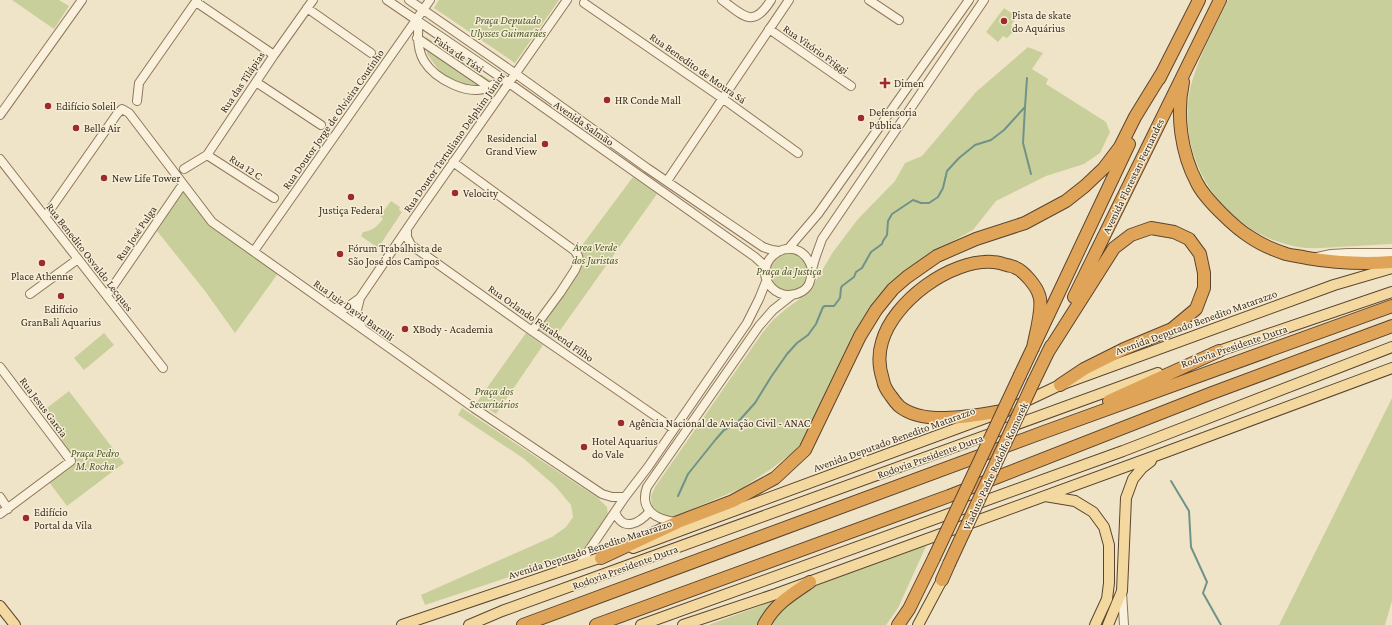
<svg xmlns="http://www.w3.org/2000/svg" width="1392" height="625" viewBox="0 0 1392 625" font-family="'Crimson Pro',serif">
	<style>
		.green { fill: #c9cf9b }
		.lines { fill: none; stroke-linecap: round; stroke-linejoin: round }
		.stream { stroke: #6f938a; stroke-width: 2 }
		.minor-casing { stroke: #8d765c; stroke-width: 10 }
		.major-casing { stroke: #5b4430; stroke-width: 12 }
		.highway-casing { stroke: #5b4430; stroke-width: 14 }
		.minor { stroke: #faf1dc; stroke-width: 8 }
		.major { stroke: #f3d9a0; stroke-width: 10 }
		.highway { stroke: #e0a458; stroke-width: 12 }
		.highway-bridge-casing { stroke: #5b4430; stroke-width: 14; stroke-linecap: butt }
		.highway-bridge { stroke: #e0a458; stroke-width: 12 }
		.poi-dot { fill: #9e2a2b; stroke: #f7eed8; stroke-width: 1.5 }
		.labels { text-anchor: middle; stroke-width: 3; stroke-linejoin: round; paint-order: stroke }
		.poi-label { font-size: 11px; fill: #3d2e20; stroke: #f7eed8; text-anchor: start }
		.park-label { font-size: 11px; font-style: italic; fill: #4d5a26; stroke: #f7eed8 }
		.street-label { font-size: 11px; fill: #3d2e20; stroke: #f7eed8 }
	</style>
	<rect width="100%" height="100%" fill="#f0e4c8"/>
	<path class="green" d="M12,0H59L69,6L54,29Z
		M439,0H559L515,63L434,8Z
		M1228,0H1392V244C1374,245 1356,246 1337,247C1324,248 1311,249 1298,247C1228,235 1178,166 1189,95C1195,62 1214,30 1228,0Z
		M1004,8L1017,17L1011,25L1016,29L1007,38L1003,36L998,42L986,32Z
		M426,37L491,81L477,87L454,82L441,73L427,54Z
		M1028,47L1043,53L1032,69L1048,79L1046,84L1106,122L1110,132L1100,153L1084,164L1046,176L996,201L973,230L933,252L892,284L800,447L771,469L742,488L671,518L664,516L652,506L651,496L655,487L763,332L773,320L787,308L804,296L811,289L833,252L858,219L895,181L905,163L922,156L976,92Z
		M633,177L657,194L554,339L535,328L578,267L577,252Z
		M185,188L211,223L279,272L235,333L205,291L157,231Z
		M391,201L400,207L399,210L402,212L378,248L361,236L363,232C373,231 377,226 383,219L380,216Z
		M793,251L808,263C810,280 807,285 792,293C776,289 774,288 768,272L774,256Z
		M104,333L114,345L84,370L74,358Z
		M526,333L543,345L496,414L477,402Z
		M69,391L124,463L67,506L49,482L75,463L52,432L57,428L43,411Z
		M1392,398V601L1385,625H1279Z
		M462,408L598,498L607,507L608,515L584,552L425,605L421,595L552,537L566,527L573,517L571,505L555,486L523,458L458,415Z
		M927,544L898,608L886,625H772L774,620L784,607L809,588Z
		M776,600L763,614L760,625H708Z"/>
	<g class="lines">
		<path class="stream" d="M1025,107L1023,143L1031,174
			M1171,481L1189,511L1191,547L1207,582L1203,593L1221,625
			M678,496L688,474L716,439L724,430L737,423L755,403L771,377L787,354L797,343L808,335L816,324L823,307L825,306H834L840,298L841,288L842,286L854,277L856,272L862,268L871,252L882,244L883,241L887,235L888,221L892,214L913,200L921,203H929L938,197L943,188L947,171L959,158L975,145L991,140L1004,130L1025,107L1027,78"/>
		<g class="minor-casing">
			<path id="minor" d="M387,0L509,83L755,257L766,267
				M409,0L516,74L647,168L763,247L772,250L779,251
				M722,0C744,16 753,29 771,0
				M869,0L899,20
				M196,2L274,55
				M584,3L722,98L798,153
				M307,8L371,53
				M419,22C417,36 417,49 424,61C435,79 469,97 489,87C494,85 498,82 502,79
				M769,29L851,86
				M417,38L489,87
				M256,82L321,125
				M137,101L139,83L197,0
				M0,115L82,0
				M207,155L274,198
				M0,159L163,368
				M453,162L575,251L578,256L579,260L575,270L560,293L532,331
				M184,169L207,155L274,55L313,0
				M667,181L789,0
				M45,217L117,114L122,109L129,113L212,222L474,408L602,494L612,497H625
				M407,229V237L411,245L532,331L674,429
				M788,249L818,214L969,0
				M254,251L430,0
				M1317,257L1331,254L1348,253H1392
				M812,268C797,226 747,262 772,288C777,293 783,295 789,295C798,295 808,290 810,281C812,276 811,270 813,266C815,257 819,248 822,239L984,0
				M30,294L78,259
				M107,295L183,184
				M333,308H346L360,298
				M362,328L356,314L360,298L415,217L567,0
				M0,367L71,461L0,514
				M0,497L8,509
				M615,512C623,532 639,524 650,511
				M677,522C656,520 639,510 647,487L759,326L773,310L792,295
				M579,565L625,497L648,467L747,323L759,299L767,279
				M1122,592L1124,625"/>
		</g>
		<g class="major-casing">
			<path id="major" d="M1213,353L1392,292
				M1045,496L1075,501L1093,512L1104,527L1109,545V583L1107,599L1095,625
				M633,548L1007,410L1060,385L1334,285L1392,268
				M0,606L15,625
				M402,625L608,555
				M469,625L502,611L1158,373
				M641,625L1123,451L1392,347
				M683,625L776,594L1163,453L1392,368
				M918,625L942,580
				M1108,625L1122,591L1126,498L1133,479L1142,468L1151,461"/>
		</g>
		<g class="highway-casing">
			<path id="highway" d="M1159,79L1199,0
				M1183,82C1176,115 1181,153 1197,183C1205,199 1235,228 1250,237C1260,244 1274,250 1286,254C1293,256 1300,256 1307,258C1336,263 1363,264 1392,262
				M1074,297L1220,0
				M1048,352L1114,248L1131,235L1151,228L1174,232L1189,239L1200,254L1204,273V288L1196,309L1172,329L1124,349L1084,369L1060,385
				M1020,375L1129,144
				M1034,381L1051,346
				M1109,401L1219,351
				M1007,410C977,415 924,427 899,406C896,403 893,399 891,396C887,391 884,387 883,380C879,368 878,355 882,342C893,302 950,259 993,262C997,262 1003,264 1007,265C1010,266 1013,266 1016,268C1024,271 1037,287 1039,295C1044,306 1035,336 1033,348
				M601,558L678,522L733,501L775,478L805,450L860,336L876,310L893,289L907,277L937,256L976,239L1025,223L1066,201L1085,186L1104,168L1120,147L1135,117L1162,73
				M942,580L949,564
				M523,625L1044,432L1392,306
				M596,625L949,496L1212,393L1392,326
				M764,625C774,605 792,594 810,582
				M898,625L909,609L934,558"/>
		</g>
		<use href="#minor" class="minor"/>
		<use href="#major" class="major"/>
		<use href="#highway" class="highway"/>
		<g class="highway-bridge-casing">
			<path id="highway-bridge" d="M934,558L1020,375
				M949,564L1034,381"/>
		</g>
		<use href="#highway-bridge" class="highway-bridge"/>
	</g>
	<g class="poi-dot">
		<circle cx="1004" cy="21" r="4"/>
		<path d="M883 77h4v4h4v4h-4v4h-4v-4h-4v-4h4z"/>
		<circle cx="607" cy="100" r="4"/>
		<circle cx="48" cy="106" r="4"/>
		<circle cx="861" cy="118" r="4"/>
		<circle cx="76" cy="128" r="4"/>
		<circle cx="545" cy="144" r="4"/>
		<circle cx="104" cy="178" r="4"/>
		<circle cx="455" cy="193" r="4"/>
		<circle cx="351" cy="197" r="4"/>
		<circle cx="340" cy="254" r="4"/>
		<circle cx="42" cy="263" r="4"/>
		<circle cx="61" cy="296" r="4"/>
		<circle cx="405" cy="329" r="4"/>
		<circle cx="621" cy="423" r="4"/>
		<circle cx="584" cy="447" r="4"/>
		<circle cx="26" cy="518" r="4"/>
	</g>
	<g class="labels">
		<g class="poi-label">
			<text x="1012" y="19">Pista de skate<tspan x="1012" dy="13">do Aquárius</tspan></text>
			<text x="894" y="87">Dimen</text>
			<text x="615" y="104">HR Conde Mall</text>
			<text x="56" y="110">Edifício Soleil</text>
			<text x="869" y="116">Defensoria<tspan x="869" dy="13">Pública</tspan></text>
			<text x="84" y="132">Belle Air</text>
			<text x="537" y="142" text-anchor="end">Residencial<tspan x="537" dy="13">Grand View</tspan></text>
			<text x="112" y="182">New Life Tower</text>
			<text x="463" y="197">Velocity</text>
			<text x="351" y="214" text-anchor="middle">Justiça Federal</text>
			<text x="348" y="252">Fórum Trabalhista de<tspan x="348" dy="13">São José dos Campos</tspan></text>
			<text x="42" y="280" text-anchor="middle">Place Athenne</text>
			<text x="61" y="313" text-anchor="middle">Edifício<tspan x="61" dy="13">GranBali Aquarius</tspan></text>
			<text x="413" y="333">XBody - Academia</text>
			<text x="629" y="427">Agência Nacional de Aviação Civil - ANAC</text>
			<text x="592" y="445">Hotel Aquarius<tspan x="592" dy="13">do Vale</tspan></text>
			<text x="34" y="516">Edifício<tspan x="34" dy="13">Portal da Vila</tspan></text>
		</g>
		<g class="park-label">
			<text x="508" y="24">Praça Deputado<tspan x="508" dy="13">Ulysses Guimarães</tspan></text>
			<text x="595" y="251">Área Verde<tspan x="595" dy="13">dos Juristas</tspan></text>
			<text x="789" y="275">Praça da Justiça</text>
			<text x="494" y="395">Praça dos<tspan x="494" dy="13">Securitários</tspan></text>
			<text x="95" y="457">Praça Pedro<tspan x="95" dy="13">M. Rocha</tspan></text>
		</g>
		<g class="street-label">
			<text transform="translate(816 49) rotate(35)" y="4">Rua Vitório Friggi</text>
			<text transform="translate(459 54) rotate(34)" y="4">Faixa de Táxi</text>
			<text transform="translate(698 68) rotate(35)" y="4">Rua Benedito de Moura Sá</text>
			<text transform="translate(242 82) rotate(-56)" y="4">Rua das Tilápias</text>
			<text transform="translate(333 119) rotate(-55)" y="4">Rua Doutor Jorge de Olvieira Coutinho</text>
			<text transform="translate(584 123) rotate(35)" y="4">Avenida Salmão</text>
			<text transform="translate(454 142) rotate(-55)" y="4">Rua Doutor Tertuliano Delphim Júnior</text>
			<text transform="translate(246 167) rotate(33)" y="4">Rua 12 C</text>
			<text transform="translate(1133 176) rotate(-64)" y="4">Avenida Florestan Fernandes</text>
			<text transform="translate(136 233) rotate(-56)" y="4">Rua José Pulga</text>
			<text transform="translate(90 257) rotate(52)" y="4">Rua Benedito Osvaldo Lecques</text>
			<text transform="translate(354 310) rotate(36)" y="4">Rua Juiz David Barrilli</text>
			<text transform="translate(1196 322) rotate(-20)" y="4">Avenida Deputado Benedito Matarazzo</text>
			<text transform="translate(541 323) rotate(35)" y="4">Rua Orlando Feirabend Filho</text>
			<text transform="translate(1234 346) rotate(-19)" y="4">Rodovia Presidente Dutra</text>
			<text transform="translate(44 407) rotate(53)" y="4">Rua Jesus Garcia</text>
			<text transform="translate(894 439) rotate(-20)" y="4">Avenida Deputado Benedito Matarazzo</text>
			<text transform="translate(930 456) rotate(-20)" y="4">Rodovia Presidente Dutra</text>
			<text transform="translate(995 466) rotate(-65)" y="4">Viaduto Padre Rodolfo Komorek</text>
			<text transform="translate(590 549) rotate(-18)" y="4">Avenida Deputado Benedito Matarazzo</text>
			<text transform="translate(625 567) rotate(-20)" y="4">Rodovia Presidente Dutra</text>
		</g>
	</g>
</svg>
